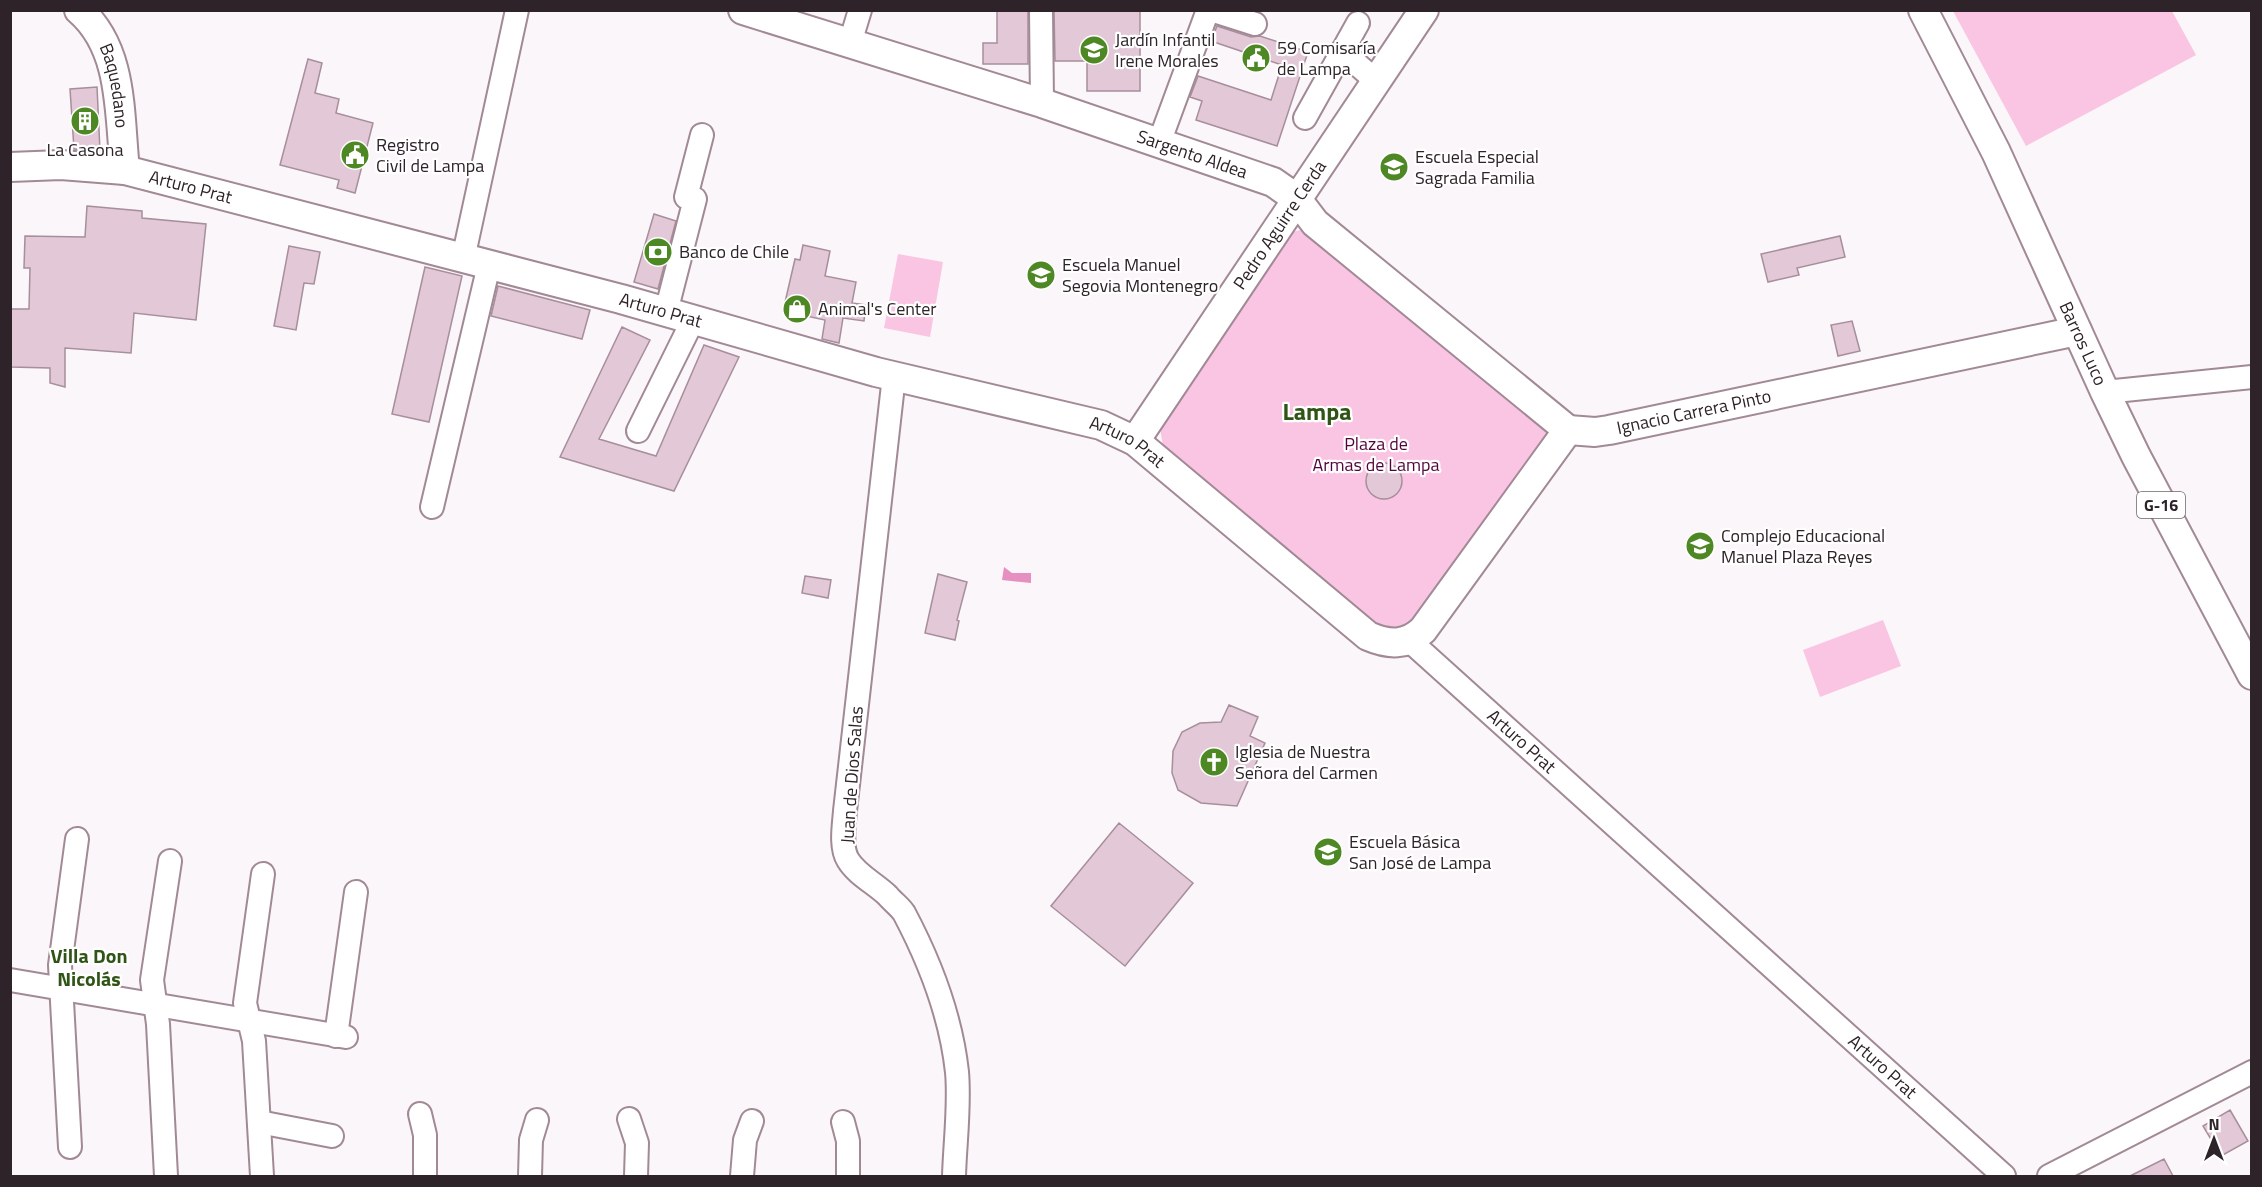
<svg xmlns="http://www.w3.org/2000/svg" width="2262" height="1187" viewBox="0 0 2262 1187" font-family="'Titillium Web',sans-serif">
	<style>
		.green { fill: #fac5e2 }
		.water { fill: #e68fc1 }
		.building { fill: #e3c9d7; stroke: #a78e9b; stroke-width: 1.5 }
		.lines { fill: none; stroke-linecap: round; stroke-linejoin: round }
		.minor-casing { stroke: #a28996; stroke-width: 26 }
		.major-casing { stroke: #a28996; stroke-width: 32 }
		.minor { stroke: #fff; stroke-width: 22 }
		.major { stroke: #fff; stroke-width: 28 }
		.labels { text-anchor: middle; stroke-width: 4.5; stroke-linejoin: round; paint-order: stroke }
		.shield { fill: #fff; stroke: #6c6568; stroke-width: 1.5 }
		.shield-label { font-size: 16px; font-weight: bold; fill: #2d2328 }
		.poi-label { font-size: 18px; fill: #2d2328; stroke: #fff; text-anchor: start }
		.street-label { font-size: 18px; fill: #2d2328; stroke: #fff }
		.park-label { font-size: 18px; fill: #53033b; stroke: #fff }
		.neighbourhood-label { font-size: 20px; font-weight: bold; fill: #2f5416; stroke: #fff }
		.district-label { font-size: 24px; font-weight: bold; fill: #2f5416; stroke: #fff }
	</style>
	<rect width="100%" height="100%" fill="#fbf6f9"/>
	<path class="green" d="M1953,11H2172L2196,55L2026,146Z
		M1300,230L1319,238L1547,425L1552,441L1415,624L1398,633L1381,631L1163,446L1160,428L1289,233Z
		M898,254L943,262L930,337L884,328Z
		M1883,620L1901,666L1820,697L1803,650Z"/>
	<path class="water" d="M1004,567L1012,573H1031V583L1002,580Z"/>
	<path class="building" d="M997,10H1028V64H983V43H997Z
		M1054,10H1140V91H1087V61H1055Z
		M1217,26L1251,37L1260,36L1308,52L1277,146L1196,120L1202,101L1190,97L1198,76L1271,100L1282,65L1211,41Z
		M308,59L322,63L315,93L339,99L336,113L373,123L355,193L337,188L339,180L280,165Z
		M97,87L100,151L74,149L70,89Z
		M87,206L142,211V218L206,224L196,320L134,313L131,353L65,348V387L50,383V368L11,367L10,309H29L30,268H24L25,236L85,237Z
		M654,214L676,221L658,289L634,282Z
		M1840,236L1845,257L1797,268L1799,275L1768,282L1761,254Z
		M803,245L830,251L825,276L856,282L852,303L866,305L864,321L843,318L839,343L822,339L825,320L783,311L795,259L800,260Z
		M289,246L320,252L314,284L304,283L296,330L274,326Z
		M425,267L462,276L429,422L392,414Z
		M498,286L590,310L582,339L491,316Z
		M1852,321L1860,351L1838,356L1831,325Z
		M622,327L650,340L599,439L656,456L704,345L739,357L674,491L560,457Z
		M1366 481a18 18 0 1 1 36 0a18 18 0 1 1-36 0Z
		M938,574L967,582L957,620L959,621L955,640L925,633Z
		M805,576L831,580L828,598L802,593Z
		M1229,705L1258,717L1250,736L1265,743L1237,806L1201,803L1178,790L1172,773L1173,751L1182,732L1200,723L1221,722Z
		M1119,823L1193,883L1125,966L1051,906Z
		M2230,1110L2248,1141L2221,1156L2203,1126Z
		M2164,1159L2173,1176H2130Z"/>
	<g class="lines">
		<g class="minor-casing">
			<g id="minor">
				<path d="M1041,10L1042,103"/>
				<path d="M1211,10L1255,24"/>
				<path d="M850,43L860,10"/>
				<path d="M1342,51L1376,81"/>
				<path d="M1305,118L1358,23"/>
				<path d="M1159,143L1208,10"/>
				<path d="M463,259L517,10"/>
				<path d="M666,312L695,199L686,197L702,135"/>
				<path d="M894,376L845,811C844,825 840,847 848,860C857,875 876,884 888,896C893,902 900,907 904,913C930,962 951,1017 957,1072C960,1106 955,1142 954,1176"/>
				<path d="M2105,392L2252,377"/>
				<path d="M638,431L693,320"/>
				<path d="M432,507L489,265"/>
				<path id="s1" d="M1410,641L2004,1176"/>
				<path d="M10,980L346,1037"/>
				<path d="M336,1036L356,892"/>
				<path d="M420,1114L425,1135V1176"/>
				<path d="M629,1119L637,1143L636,1176"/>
				<path d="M259,1122L332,1136"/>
				<path d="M843,1122L848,1141V1176"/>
				<path d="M70,1147L60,965L77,839"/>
				<path d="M166,1176L158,1024L152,980L170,861"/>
				<path d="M262,1176L254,1041L245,1003L263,874"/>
				<path d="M530,1176L531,1140L537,1120"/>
				<path d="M742,1176L745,1140L752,1121"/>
				<path d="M2049,1176L2252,1072"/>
			</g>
		</g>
		<g class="major-casing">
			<g id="major">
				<path id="s2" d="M79,10C124,49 119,115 125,170"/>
				<path id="s3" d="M743,10L1042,103L1273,182L1296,198L1315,223L1568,430"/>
				<path id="s4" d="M1923,10L1996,152L2105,392L2136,456L2252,675"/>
				<path id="s5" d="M10,167L61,165L125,170L621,299L876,372L1101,425L1135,441L1368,636C1389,645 1406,646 1423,630L1568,430"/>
				<path id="s6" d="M1568,430L1595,432L1609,430L2077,331"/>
				<path id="s7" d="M1135,441L1424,10"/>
			</g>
		</g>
		<use href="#minor" class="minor"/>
		<use href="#major" class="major"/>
	</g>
	<defs>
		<g id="school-disc" transform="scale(1.5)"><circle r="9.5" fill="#4e8825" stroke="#fff"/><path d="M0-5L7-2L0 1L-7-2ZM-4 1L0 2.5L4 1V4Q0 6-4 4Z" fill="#fff"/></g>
		<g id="civic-disc" transform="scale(1.5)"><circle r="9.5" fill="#4e8825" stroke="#fff"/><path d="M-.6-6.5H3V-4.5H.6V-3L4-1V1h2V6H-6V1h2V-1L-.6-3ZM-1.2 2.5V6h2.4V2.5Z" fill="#fff"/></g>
		<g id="building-disc" transform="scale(1.5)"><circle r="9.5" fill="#4e8825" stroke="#fff"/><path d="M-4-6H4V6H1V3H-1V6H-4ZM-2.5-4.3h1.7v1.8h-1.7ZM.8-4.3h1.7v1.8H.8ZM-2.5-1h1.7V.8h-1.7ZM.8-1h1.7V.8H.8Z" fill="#fff"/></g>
		<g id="bank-disc" transform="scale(1.5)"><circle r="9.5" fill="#4e8825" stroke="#fff"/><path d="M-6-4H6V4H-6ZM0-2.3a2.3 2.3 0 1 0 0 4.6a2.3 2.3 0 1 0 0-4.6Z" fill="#fff"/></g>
		<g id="shop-disc" transform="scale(1.5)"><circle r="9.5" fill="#4e8825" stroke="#fff"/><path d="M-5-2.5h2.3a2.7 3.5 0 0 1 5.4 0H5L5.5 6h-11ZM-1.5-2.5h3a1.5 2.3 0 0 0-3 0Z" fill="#fff"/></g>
		<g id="church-disc" transform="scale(1.5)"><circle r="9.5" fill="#4e8825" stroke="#fff"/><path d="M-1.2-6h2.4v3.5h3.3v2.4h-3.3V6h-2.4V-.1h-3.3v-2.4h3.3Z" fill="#fff"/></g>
	</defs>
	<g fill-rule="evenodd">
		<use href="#school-disc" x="1094" y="50"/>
		<use href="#civic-disc" x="1256" y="58"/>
		<use href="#building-disc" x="85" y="121"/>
		<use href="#civic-disc" x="355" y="155"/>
		<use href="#school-disc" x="1394" y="167"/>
		<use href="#bank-disc" x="658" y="252"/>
		<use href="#school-disc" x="1041" y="275"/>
		<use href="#shop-disc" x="797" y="309"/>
		<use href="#school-disc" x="1700" y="546"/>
		<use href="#church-disc" x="1214" y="762"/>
		<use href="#school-disc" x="1328" y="852"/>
	</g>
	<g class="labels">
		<rect class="shield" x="2137" y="492" width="48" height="26" rx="4.5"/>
		<g class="shield-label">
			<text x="2161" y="511">G-16</text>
		</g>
		<g class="poi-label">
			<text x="1115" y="46">Jardín Infantil<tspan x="1115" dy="21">Irene Morales</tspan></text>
			<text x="1277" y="54">59 Comisaría<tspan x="1277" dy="21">de Lampa</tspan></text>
			<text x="376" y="151">Registro<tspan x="376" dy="21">Civil de Lampa</tspan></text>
			<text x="85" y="156" text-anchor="middle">La Casona</text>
			<text x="1415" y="163">Escuela Especial<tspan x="1415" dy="21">Sagrada Familia</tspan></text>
			<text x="679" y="258">Banco de Chile</text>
			<text x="1062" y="271">Escuela Manuel<tspan x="1062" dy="21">Segovia Montenegro</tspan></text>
			<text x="818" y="315">Animal's Center</text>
			<text x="1721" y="542">Complejo Educacional<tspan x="1721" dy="21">Manuel Plaza Reyes</tspan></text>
			<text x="1235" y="758">Iglesia de Nuestra<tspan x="1235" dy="21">Señora del Carmen</tspan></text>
			<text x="1349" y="848">Escuela Básica<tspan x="1349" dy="21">San José de Lampa</tspan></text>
		</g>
		<g class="street-label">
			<text dy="6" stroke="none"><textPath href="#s2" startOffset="86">Baquedano</textPath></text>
			<text dy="6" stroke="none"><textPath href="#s3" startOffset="472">Sargento Aldea</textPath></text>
			<text dy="6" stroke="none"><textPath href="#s5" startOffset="183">Arturo Prat</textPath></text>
			<text dy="6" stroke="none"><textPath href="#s7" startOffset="260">Pedro Aguirre Cerda</textPath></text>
			<text dy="6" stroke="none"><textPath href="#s5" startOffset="669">Arturo Prat</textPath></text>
			<text dy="6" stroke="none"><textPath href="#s4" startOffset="370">Barros Luco</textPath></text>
			<text dy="6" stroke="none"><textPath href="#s6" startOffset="128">Ignacio Carrera Pinto</textPath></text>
			<text dy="6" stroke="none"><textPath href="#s5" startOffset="1155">Arturo Prat</textPath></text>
			<text dy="6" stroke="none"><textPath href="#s1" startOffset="150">Arturo Prat</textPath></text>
			<text transform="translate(852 775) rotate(-86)" y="6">Juan de Dios Salas</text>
			<text dy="6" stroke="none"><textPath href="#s1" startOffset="636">Arturo Prat</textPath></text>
		</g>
		<g class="park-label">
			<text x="1376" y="450">Plaza de<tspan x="1376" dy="21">Armas de Lampa</tspan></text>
		</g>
		<g class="neighbourhood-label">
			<text x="89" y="963">Villa Don<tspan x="89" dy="23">Nicolás</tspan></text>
		</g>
		<g class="district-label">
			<text x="1317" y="420">Lampa</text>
		</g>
	</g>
	<rect width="2262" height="1187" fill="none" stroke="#2d2328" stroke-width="24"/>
	<g transform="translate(2214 1139)" stroke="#ffffff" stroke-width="4.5" paint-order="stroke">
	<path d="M0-4.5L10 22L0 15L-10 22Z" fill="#2d2328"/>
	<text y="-9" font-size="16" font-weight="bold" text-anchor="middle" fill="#2d2328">N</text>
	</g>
</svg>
